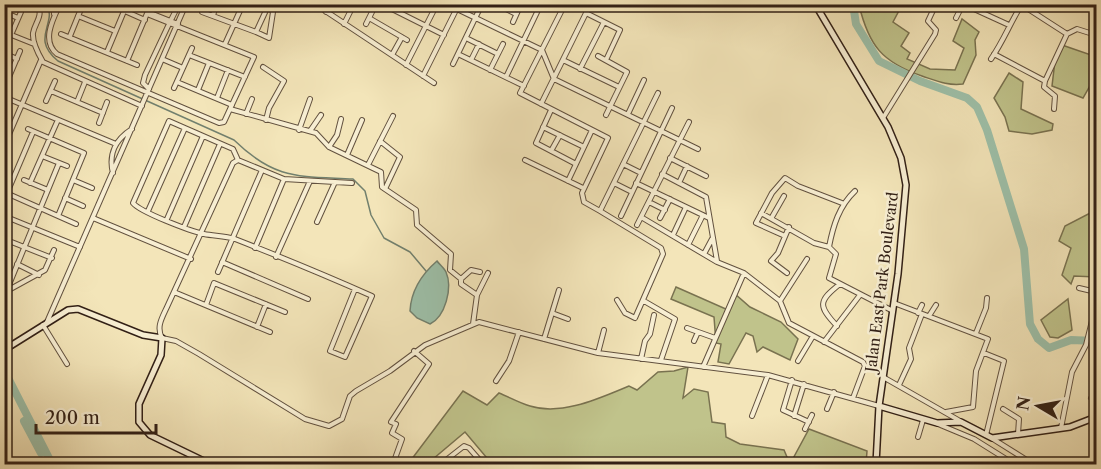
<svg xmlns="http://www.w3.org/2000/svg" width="1101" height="469" viewBox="0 0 1101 469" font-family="'Libre Caslon Text',serif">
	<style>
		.green { fill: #c0c38b; stroke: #797250; stroke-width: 1.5 }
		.water { fill: #9dc0a9; stroke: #72806e; stroke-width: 1.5 }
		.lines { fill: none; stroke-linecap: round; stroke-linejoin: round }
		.stream { stroke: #72806e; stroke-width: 1.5 }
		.river { stroke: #9dc0a9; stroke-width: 8 }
		.street-casing { stroke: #62513f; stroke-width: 6 }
		.secondary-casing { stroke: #322016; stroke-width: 8 }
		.street { stroke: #f7eed2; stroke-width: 4 }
		.secondary { stroke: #f7eed2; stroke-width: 5 }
		.labels { text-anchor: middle; stroke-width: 5; stroke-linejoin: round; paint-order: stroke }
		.street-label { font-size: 15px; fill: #322016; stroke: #f7eed2 }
	</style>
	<rect width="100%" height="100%" fill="#f3e5b9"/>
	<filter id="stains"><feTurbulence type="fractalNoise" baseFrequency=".00333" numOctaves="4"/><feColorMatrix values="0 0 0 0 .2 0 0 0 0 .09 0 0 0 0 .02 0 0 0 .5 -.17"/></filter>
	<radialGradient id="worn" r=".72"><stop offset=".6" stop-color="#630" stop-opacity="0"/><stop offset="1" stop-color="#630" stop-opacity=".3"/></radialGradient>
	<path class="green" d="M859,5H902L893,22L909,33L901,46L910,53L907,59L930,69L955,70L964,48L953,41L962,19L979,32L975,40L976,55L963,84C948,86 937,81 922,76C882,62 869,46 859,5Z
		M1062,45L1094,56L1096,75L1083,98L1052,86L1055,61Z
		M1009,73L1023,82L1021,109L1053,124L1052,130L1032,134L1009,131L1005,117L994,98Z
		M1096,210V277L1074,276L1071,284L1062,275L1071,248L1059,241L1065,226Z
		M676,287L728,310L735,294L750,307L781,322L798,339L790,360L763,347L757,352L753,336L746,333L729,364L718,362L721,344L716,343L714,317L671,299Z
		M1068,299L1072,330L1058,338L1050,337L1041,320Z
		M688,367L683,398L694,389L708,392L712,422L725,424L726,437L740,444L784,450L790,464L809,429L867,451L866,464H492L465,432L427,464H408L463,391L487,405L499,393C509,397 519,403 530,406C562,416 600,398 629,386L637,390L658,372L674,371Z"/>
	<path class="water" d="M437,261C439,264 444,268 446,272C453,288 445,317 430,324L417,318L410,311C411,291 422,274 437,261Z"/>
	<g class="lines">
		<path class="stream" d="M47,4C57,25 30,38 58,61L234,140C275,180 298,176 353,179L365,191L371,215L384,238L410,252L426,271"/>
		<path class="river" d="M853,4L856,24L879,61L920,81L967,98L977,107L987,130L1024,249L1030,324L1038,339L1049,348L1071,340L1096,341
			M4,370L52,464
			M24,421L41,453"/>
		<g class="street-casing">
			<path id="street" d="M37,4C44,16 35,22 33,33C32,43 39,55 43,62L142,106
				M53,4L54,14
				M60,4C53,19 41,41 57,54L219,123L224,122L254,57L147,14
				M109,4L145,20
				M315,4L434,83
				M382,4L444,35
				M496,4L516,14
				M565,4L520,93L608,138L582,193L584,202L600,211
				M617,4L622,7
				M963,4L1009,25
				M1052,4L1056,6
				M1022,5L1067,34L1077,29L1096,35
				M268,6L273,12L269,38L256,32Z
				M457,9L542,50L554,79L698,149
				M4,12L18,18
				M148,12L178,24
				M202,12L256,32
				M326,12L329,4
				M586,13L620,30L606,60
				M213,15L217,4
				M78,16L115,31
				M369,18L407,40
				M956,18L963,4
				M171,20L179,4
				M513,22L521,4
				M344,24L354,4
				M366,24L376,4
				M4,32L34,44
				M61,34L137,65
				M11,35L21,12
				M70,36L83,4
				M466,38L498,54
				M225,44L243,4
				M107,52L127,4
				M4,53L17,59
				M458,54L524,86
				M994,54L1045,81L1044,87L1055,96L1054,109
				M189,55L245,77
				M392,55L402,37
				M598,56L627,72L606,115
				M162,59L183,68
				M991,59C1004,40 1010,23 1022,4
				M471,60L479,44
				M563,60L619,87
				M127,61L151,4
				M453,64L482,4
				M406,65L437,4
				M263,67L284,81L269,108L266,120
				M580,69L604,22
				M490,70L503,44
				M423,76L459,4
				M506,77L541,4
				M1045,81L1067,34
				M177,82L232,105
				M6,84L20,51
				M174,88L192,48
				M149,89L143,83L145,75L169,24
				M198,90L209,63
				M51,91L103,113
				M4,97L116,144
				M217,98L228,70
				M46,101L55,81
				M77,102L85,82
				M541,104L590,5
				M230,109L316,133L329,147L381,172L382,187L416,210L417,225L451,254L450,270L461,279V284L477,295L473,324
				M551,110L536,143L576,164
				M246,114L252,99
				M628,114L644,80
				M883,118L935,34L936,30L928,21L936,4
				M99,123L107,102
				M543,127L584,147
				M28,129L84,153L58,216
				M299,130L310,99
				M310,131L321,115
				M380,141L400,157L385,189
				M4,146L41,60
				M329,147L337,135L341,119
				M551,151L560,135
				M347,155L362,120
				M42,156L67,166
				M670,158L706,176
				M238,160L233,163L167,307C162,318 156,327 162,338L176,341L199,354L305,419L329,426L342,419L350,396L356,391L390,371L425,345L479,322L598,353L768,375L879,406
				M525,160L583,188
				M623,164L641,173
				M368,165L393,116
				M113,173C108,154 116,139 132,129
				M662,174L706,197L717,261
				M24,180L48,190
				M73,180L92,188
				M568,181L592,130
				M30,183L57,122
				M352,183L284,179L238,160L233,149L169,121L133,203C140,212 190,231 204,234C214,236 225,236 235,239C281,257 327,276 372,296L345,357L330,351L355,289
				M614,183L632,192
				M636,183L709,218
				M679,183L687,166
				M855,191C839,206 833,226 829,247L836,254L829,278L893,311
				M4,192L76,224
				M7,193L33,132
				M65,198L83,206
				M649,202L665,210
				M148,211L185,128
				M761,213L814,243L829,247
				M4,216L80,247
				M621,216L672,108
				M641,217L717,262L744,273L780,301L789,323L863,362L865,366L853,398
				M772,217L784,196
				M93,218L191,259
				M660,218L670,199
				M167,219L203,136
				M317,222L335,182
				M637,225L689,122
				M184,227L220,144
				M673,235L686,207
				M785,236L756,223L772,193L785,178L798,186L842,203
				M4,239L52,258
				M688,245L703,215
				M255,248L284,179
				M704,254L712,239
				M276,257L310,181
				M222,262L308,299
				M17,264L39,275
				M218,272L262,170
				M787,273L771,261L778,253L789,227
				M461,279L471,270L480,272
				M1079,288L1096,292
				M5,292L45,270L54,250
				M6,292L59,163
				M174,292L270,332
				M477,295L488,273
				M617,300L625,313L635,318L663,254L661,248L600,211L658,93
				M644,301L675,319L661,360
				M780,301L807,259
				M894,303L988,339L976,371L973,407L946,412
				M206,305L214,283L285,312
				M552,313L568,319
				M918,313L922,305
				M929,316L936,305
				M47,322L186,4
				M43,325L67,364
				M837,326C818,306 818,301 840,284
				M257,327L266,304
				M687,328L715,338
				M976,333L986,308L987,298
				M544,339L559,290
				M694,341L698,332
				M824,342L860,295
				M598,353L604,330
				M984,353L1004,361L986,435
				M641,359L645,341L650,334L654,315
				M798,361L813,336
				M703,367L744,273
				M883,377L960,421
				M792,380L783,410L809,422
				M496,381L509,361L519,332
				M899,385L911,359L909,348L922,314
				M1091,398L1096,401
				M827,409L834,392
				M1003,409L1019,419L1018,434
				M752,416L768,375
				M794,416L804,384
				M938,424L974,439L1014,464
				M1061,428L1072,372L1086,345L1096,305
				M805,429L812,415
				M918,437L923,420
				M993,439L1033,464
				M393,464L402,439L392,433L396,424L391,422L429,364L414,351
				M441,464L464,446L469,448L483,464"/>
		</g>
		<g class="secondary-casing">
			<path id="secondary" d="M815,4L888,127L901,158L906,185L898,274L879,406L876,464
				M4,350L68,310L78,309L143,335L162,338L161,355L139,404V422L150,435L210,464
				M879,406L937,423L961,422L992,438L1070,427L1096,417"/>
		</g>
		<use href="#street" class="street"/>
		<use href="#secondary" class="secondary"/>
	</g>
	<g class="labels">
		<g class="street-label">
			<text transform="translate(882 282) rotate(-83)" y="5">Jalan East Park Boulevard</text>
		</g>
	</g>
	<rect width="1101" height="469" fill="none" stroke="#f3e5b9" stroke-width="24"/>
	<rect x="6" y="6" width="1089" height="457" fill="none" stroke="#322016" stroke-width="3"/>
	<rect x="12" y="12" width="1077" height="445" fill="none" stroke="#322016" stroke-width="1.5"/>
	<g transform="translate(1038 406) rotate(280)" stroke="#f7eed2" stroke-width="4.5" paint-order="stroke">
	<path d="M0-4.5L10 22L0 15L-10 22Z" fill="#322016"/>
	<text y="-9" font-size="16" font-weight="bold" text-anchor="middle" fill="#322016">N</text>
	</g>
	<path d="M36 424v9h120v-9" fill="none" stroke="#322016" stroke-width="3"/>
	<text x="45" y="424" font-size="18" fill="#322016" stroke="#f7eed2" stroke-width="4.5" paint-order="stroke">200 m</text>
	<rect width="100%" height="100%" filter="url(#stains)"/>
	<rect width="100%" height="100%" fill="url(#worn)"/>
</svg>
